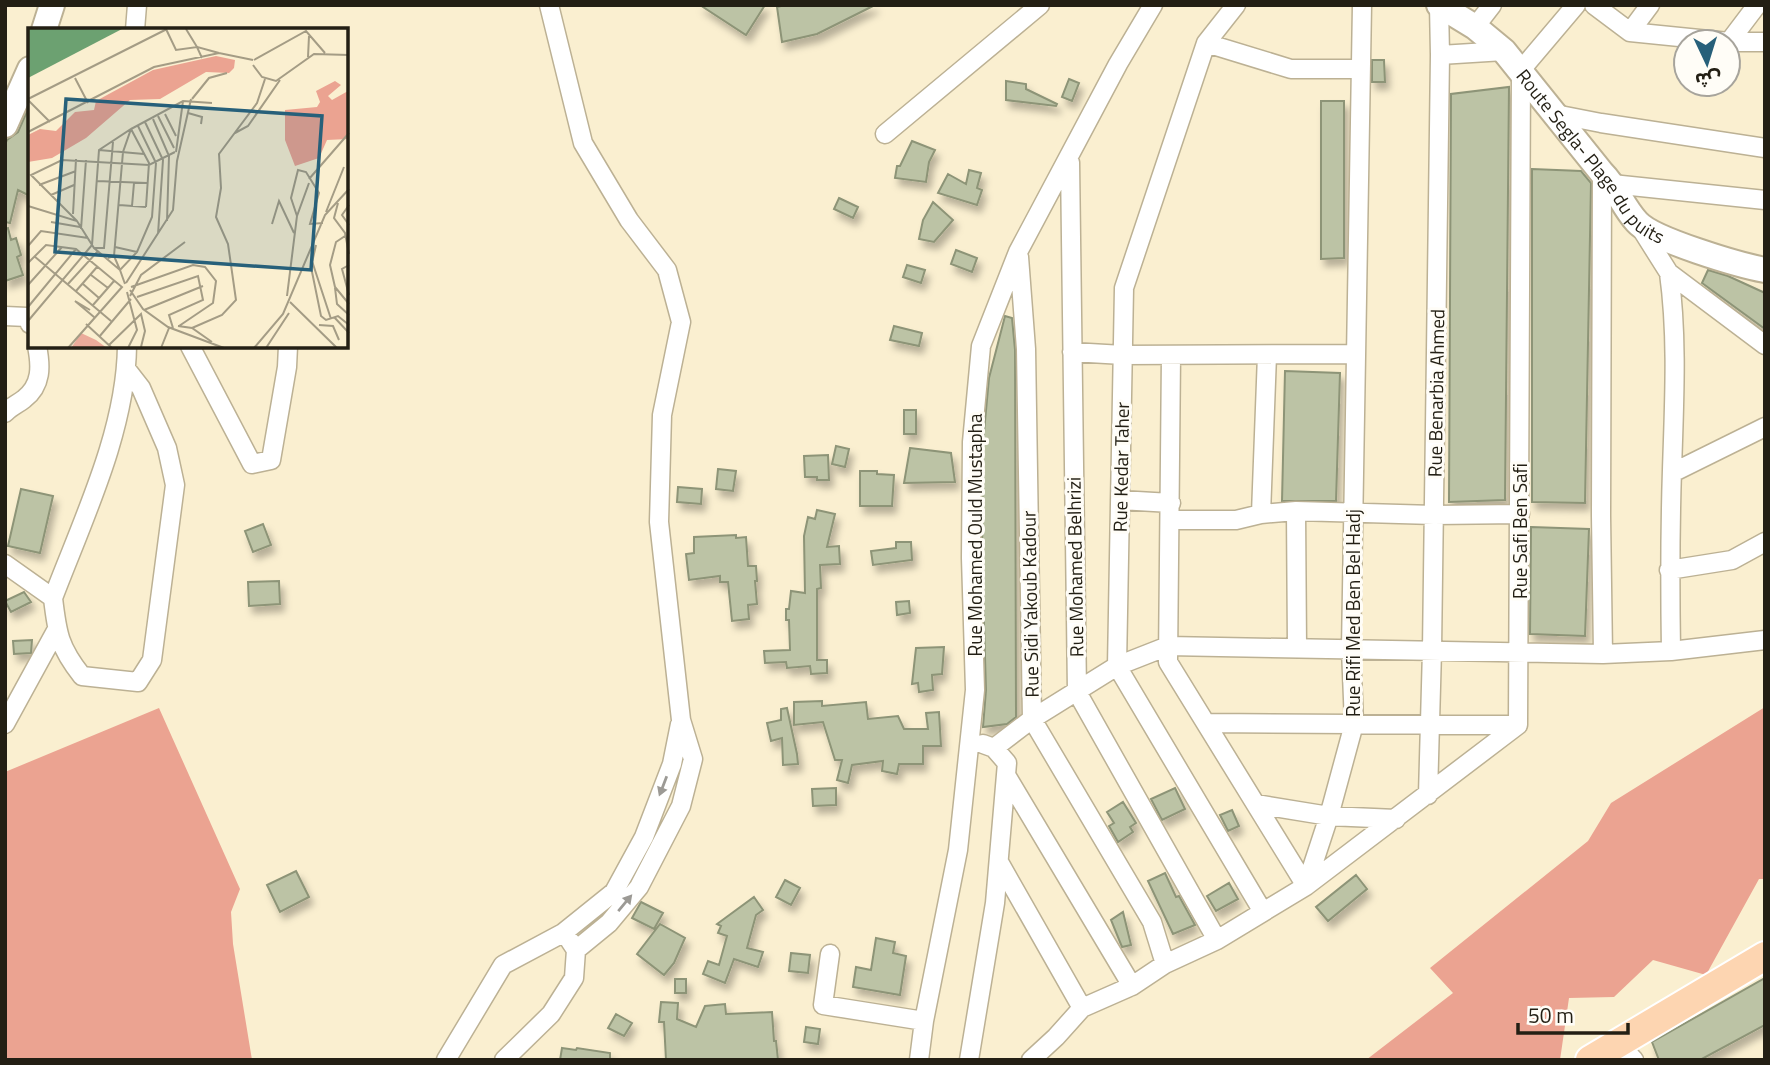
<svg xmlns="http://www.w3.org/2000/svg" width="1770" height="1065" viewBox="0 0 1770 1065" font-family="'Titillium Web','Noto Sans Arabic',sans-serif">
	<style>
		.forest { fill: #eba391 }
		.building { fill: #bcc3a5; stroke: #8d9477; stroke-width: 2; filter: url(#shadow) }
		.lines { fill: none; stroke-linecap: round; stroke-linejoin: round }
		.street-casing { stroke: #bcb194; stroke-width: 21 }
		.secondary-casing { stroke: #bcb194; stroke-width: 28 }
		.primary-casing { stroke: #fff; stroke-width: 32 }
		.street { stroke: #fff; stroke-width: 18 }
		.secondary { stroke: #fff; stroke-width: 24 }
		.primary { stroke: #fdd5b1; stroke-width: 28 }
		.oneway { fill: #9c9a95 }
		.labels { text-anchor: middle; stroke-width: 6; stroke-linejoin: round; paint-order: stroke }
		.street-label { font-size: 19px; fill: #231f14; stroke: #fffdf7 }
		.inset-road { fill: none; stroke: #a49c85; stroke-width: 2 }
		.view { fill: #27607a; fill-opacity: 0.15; stroke: #27607a; stroke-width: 3.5 }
		.inset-edge { fill: none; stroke: #231f14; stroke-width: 3.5 }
	</style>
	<defs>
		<filter id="shadow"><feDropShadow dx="4" dy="7" stdDeviation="3.5" flood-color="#0004"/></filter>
	</defs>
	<rect width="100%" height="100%" fill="#faefd0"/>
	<path class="forest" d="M1765,707V879H1759L1706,975L1653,960L1614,997L1569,998L1560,1060H1366L1453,993L1430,968L1588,841L1611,803Z
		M159,708L240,889L231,912L233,944L252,1060H5V772Z"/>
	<path class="building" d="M700,5H765L746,35Z
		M785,5H875L817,34L782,42L777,7Z
		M1372,60H1384L1385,82H1372Z
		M1069,79L1079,83L1072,101L1062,97Z
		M1006,81L1026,84V89L1057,104L1056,106L1006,100Z
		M1509,87L1505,500L1449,502L1451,94Z
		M1321,101H1344V258L1321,259Z
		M28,109L30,196L18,190L10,223L5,222V144L7,140L18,132Z
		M912,141L935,150L929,162L926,182L895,178L897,166H900Z
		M1532,169L1581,171L1591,183L1585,503L1532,502Z
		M969,170L981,173L977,188L982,190L977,205L938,193L948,174L966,184Z
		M839,198L858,207L853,218L834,209Z
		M933,202L953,220L934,242L919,239L923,220Z
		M8,228L11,240L16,238L21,255L17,257L23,275L5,281V229Z
		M956,250L977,258L972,272L951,264Z
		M907,265L925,270L921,283L903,277Z
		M1708,270L1728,276L1765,293V329L1702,283Z
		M1005,316L1012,318L1015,350L1016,717L1007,724L983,727L986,690L982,558L983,443L989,378Z
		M894,326L922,333L919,346L890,340Z
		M1285,371L1340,373L1336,501H1282Z
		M904,410H916V434H904Z
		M836,446L849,449L845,467L832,464Z
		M910,448L951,453L955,482L904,483Z
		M828,455L829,480H817V477H805L804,456Z
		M718,469L736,471L733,491L716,489Z
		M860,471H877V474L894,475L892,506H860Z
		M678,487L702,489L701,504L677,502Z
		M21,489L53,496L40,553L8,546Z
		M817,510L835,514L827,547L839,546L840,564L820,565L821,588L817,589V660H827V673L811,674L810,666L787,668L786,662L765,663L764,651L790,650L789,620H786V609H789L791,591L805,593L804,536L808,517L815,519Z
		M263,524L271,545L253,552L245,531Z
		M1531,527L1589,529L1585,636L1530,634Z
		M736,535V538L746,537L748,566H756L757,581H755L757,604L748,605L749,619L732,621L728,582H720V576L689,580L686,554L694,553V537Z
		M896,542H911L912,560L873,565L871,551L896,548Z
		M279,581L280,604L249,606L248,582Z
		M24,592L31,602L11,612L5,601Z
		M909,601L910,613L897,615L896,602Z
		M32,640L31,653L14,654L13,641Z
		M944,647L942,674L932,675L933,690L919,692L918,683L912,684L916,648Z
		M822,701V706L866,702L868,719L898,716L904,729H928L926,713L939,712L941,746H923V764H899L897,774L882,771L883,761L852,765L848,783L837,780L842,760H835L823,722L794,725V702Z
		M787,708L797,754L798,764L783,765L782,738L771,741L767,723L781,720V709Z
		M836,788V805L813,806L812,789Z
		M1175,788L1185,809L1162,820L1151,799Z
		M1123,802L1136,823L1130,827L1133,832L1118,842L1109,826L1114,823L1107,812Z
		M1232,810L1239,826L1228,831L1220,815Z
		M296,871L309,897L280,912L267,885Z
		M1165,873L1176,897L1179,896L1195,925L1173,934L1148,881Z
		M1356,875L1367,889L1328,921L1316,907Z
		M785,880L800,888L791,905L776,897Z
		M1229,883L1238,899L1216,911L1207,896Z
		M754,897L763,910L756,915L747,948L763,952L758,967L734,959L725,983L703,974L708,961L719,965L727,936L718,933L721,926L717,924Z
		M641,902L663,913L654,929L632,918Z
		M1123,912L1131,945L1122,947L1111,920Z
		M660,924L685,938L674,963L664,975L637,954Z
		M876,938L895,942L893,953L906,956L900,995L853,987L856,967L871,970Z
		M791,953L810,955L808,973L789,971Z
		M1765,978V1025L1700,1060H1659L1652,1042Z
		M675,979H686V993H675Z
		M661,1002L678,1003L677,1019L696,1027L705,1006L725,1004L726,1014L772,1012L774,1041H776L778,1060H666L664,1022H659Z
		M616,1014L632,1023L624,1036L608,1028Z
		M806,1027L820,1029L818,1044L804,1042Z
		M562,1048L576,1050L577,1048L610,1053V1060H560Z"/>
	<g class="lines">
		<g class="street-casing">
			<path id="street" d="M549,5L583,143L629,220L667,270L681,322L662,415L659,522L681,720L693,759L681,806L639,887L609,923L576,950
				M1236,5L1206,43L1124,288L1117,666L1263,912
				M1439,5L1440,55
				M1594,5L1630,32L1729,42H1765
				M1475,27L1492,5
				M135,30L137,5
				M1630,32L1650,5
				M1729,42L1757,5
				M1206,43L1291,69H1361
				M1555,114L1601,123L1765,148
				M885,134L1040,5
				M1070,162L1077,692L1217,940
				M1602,173L1601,516L1603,654
				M1612,184L1765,200
				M1640,227L1669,273L1765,345
				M1019,257L1026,349L1032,719L1152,922L1165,964
				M1669,273C1678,338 1674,405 1672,470C1670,531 1670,591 1671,651
				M5,316L27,317L30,324
				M190,346L252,464L271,460L287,367L288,346
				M1072,352L1123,355L1356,354
				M1171,355L1168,662L1306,886L1518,725L1521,70L1576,5
				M5,413C11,406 18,404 24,399C42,385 41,366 37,346
				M1672,473L1765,427
				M1120,500L1171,503
				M1296,511L1297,648
				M1261,514L1267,355
				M1171,520H1236L1261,514L1296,511L1434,515L1520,514
				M5,564L53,598C57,633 59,647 82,676L138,682L152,660L175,485L167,448L141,388L127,370
				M1669,570L1732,560L1765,542
				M53,598C83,519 126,431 127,346
				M1206,723L1518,725
				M5,724L57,629
				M994,748L1032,719L1117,666L1168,646L1603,654L1671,651L1765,640
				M1006,775L1132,986
				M1428,795L1432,650L1440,55L1504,51
				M1256,804L1329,816L1396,819
				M999,862L1082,1008
				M830,954L823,1005L924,1021
				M1617,1042L1634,1060
				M446,1060L503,965L563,933L614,892L644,837L672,764L680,724
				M504,1060L551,1014L574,978L576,950L570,941
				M919,1060L924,1021L958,850L975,690L971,558L972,442L981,346L1018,252L1118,64L1153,5
				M969,1060L995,903L1007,763L994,748L983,744
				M1031,1060L1056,1037L1082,1008L1132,986L1165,964L1217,940L1306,886L1329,816L1354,724L1351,649L1362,5"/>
		</g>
		<g class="secondary-casing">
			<g id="secondary">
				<path id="s1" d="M1439,5L1475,27L1504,51L1602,173C1617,188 1623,207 1637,222C1653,240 1739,265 1765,270"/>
				<path d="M44,30L52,5"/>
				<path d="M5,125L30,69"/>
			</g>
		</g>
		<g class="primary-casing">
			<path id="primary" d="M1590,1060L1765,956"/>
		</g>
		<use href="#street" class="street"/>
		<use href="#secondary" class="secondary"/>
		<use href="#primary" class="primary"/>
	</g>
	<defs><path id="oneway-solid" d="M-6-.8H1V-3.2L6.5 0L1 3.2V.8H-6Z" transform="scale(1.75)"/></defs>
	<g class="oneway">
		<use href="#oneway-solid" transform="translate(663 786) rotate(111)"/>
		<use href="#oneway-solid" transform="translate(625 903) rotate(-50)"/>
	</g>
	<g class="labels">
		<g class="street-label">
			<text dy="7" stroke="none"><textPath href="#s1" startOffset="217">Route Segla- Plage du puits</textPath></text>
			<text transform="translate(1436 393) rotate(-89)" y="7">Rue Benarbia Ahmed</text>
			<text transform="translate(1121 467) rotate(-89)" y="7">Rue Kedar Taher</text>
			<text transform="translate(1520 531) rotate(-90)" y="7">Rue Safi Ben Safi</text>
			<text transform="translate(975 535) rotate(-90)" y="7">Rue Mohamed Ould Mustapha</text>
			<text transform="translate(1075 567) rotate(-91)" y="7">Rue Mohamed Belhrizi</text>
			<text transform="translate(1030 604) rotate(-91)" y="7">Rue Sidi Yakoub Kadour</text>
			<text transform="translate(1353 613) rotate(-90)" y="7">Rue Rifi Med Ben Bel Hadj</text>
		</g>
	</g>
	<g transform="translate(28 28)">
		<rect width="320" height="320" fill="#faefd0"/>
		<path d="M53,305L68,312L79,320H43Z" fill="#ebab9b"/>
		<path d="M188,28L207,32L206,40L201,45L178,44L132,71L102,72L58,110L24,130L0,134V107L12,101L28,103L47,84L66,82L68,73L125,42ZM307,53L313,57L300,68L304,72L320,63V111L299,112L291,130L267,138L257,112V82L289,79L292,74L288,63Z" fill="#eba391"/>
		<path d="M0,1H94L0,50Z" fill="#6ca171"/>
		<path class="inset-road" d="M138,1L148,22L169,19L174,30M158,1L169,19L191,25M280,29L281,8M226,32L278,3L297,25M225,37L234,49L248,53L286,26L321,27M47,50L60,75M0,71L139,1M164,71L181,50L199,45M0,72L22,94M160,85L174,89L173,96M137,86L148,108M130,88L146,120M125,91L141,128L139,193M117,94L135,132L130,206M0,104L126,39L191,25L225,32M207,105L220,98L252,52M71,122L116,126M148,124L155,73M281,151L321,105M69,153L119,155M11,157L48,143M23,167L46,157M310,175L306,190L317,205L321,226M91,177L118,179M321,177L314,187L321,197M0,178L49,193L66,220L92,242L97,256M104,178L106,155M298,184L316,139M45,186L48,131M269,188L263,170L270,142L278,144L291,165L282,196L295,195M49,193L3,147L34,132L121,137L147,124M23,194L52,199M244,196L251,173L266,205M53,201L58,132M317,208L308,214L302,237L307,259L321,276M288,217L283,239L293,288L298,292L310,288L321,297M0,218L13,203L60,210M87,219L109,224M66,220H76L85,114M6,228L83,293M86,228L92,242L109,224L124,189L128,135L110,98M80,230L86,228L95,124L103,101L155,73L184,75M284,233L303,291M0,235L18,217L48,221L94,259L40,320M321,237L314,241L321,267M63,247L80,260M98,255L145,182L149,133L163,71M40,256L70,223M55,256L71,270M0,257L34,219M103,259L165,237L177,239L188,253L185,275L151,298M307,260L309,276L321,287M102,262L115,281L140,299L196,320M48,263L69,239M99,264L109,302L100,320M102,268L113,247L157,214M259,268L269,188L281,155M109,269L170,248L175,272L141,287L145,300M262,274L309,320M65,277L86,253M0,279L48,221M62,282L47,273L66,289M116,282L175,258M306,289L321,305M0,293L64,217L71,122L103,101L121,135L118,179M58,296L84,320M291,297L305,298L311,312M150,298L164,300L184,314M164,300L194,287L208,272L200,216L188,189L193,160L191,126L229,75L237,51M71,309L103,271M81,317L113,286L117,303L113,319M133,320L141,300M226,320L255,286L297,187L321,161M238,320L261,285"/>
		<path class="view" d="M38,71L294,88L283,242L27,224Z"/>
		<rect width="320" height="320" class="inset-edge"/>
	</g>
	<rect width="1770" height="1065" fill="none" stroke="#231f14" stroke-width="14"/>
	<g transform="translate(1707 63) rotate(176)"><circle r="33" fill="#fffdf7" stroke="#a7a49c" stroke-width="2"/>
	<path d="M0-5L12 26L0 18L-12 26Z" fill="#27607a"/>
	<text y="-10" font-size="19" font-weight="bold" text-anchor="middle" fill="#231f14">ش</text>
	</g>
	<path d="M1518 1023v10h110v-10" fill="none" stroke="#231f14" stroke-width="3.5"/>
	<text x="1528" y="1023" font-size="21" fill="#231f14" stroke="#fffdf7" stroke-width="5" paint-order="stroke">50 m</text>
</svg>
